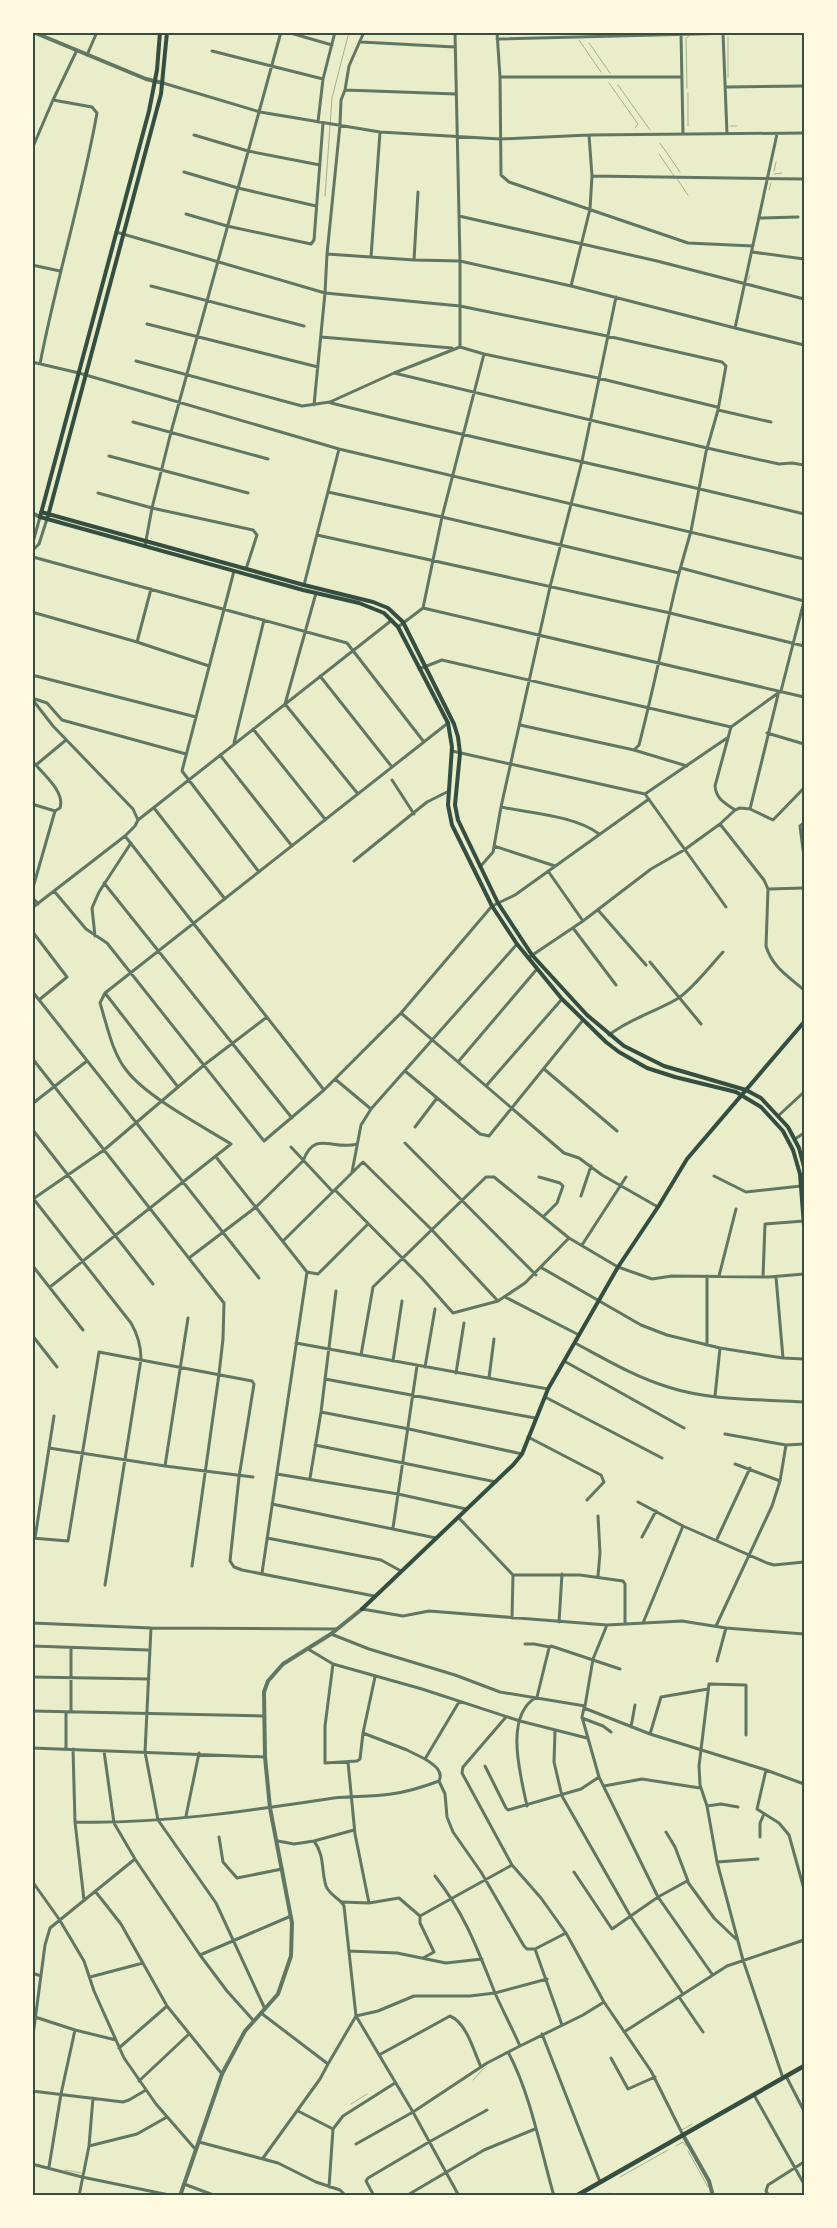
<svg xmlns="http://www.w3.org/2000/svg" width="837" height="2228" viewBox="0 0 837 2228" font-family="'DejaVu Sans',sans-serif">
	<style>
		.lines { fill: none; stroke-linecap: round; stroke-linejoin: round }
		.stream { stroke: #a3b18a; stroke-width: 1 }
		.minor { stroke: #617663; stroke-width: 3 }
		.tertiary { stroke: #617663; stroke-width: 4 }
		.secondary { stroke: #344e41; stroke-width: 4 }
		.primary { stroke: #344e41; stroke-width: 4.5 }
		.neatline { fill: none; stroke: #344e41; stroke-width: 2 }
	</style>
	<rect width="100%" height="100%" fill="#e9edc9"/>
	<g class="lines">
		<path class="stream" d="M728,37V77
			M579,40L601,72
			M589,43L610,73
			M609,83L638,124L635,128
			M618,85L650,130
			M687,88L686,38L689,36
			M688,93V126
			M730,126H737
			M660,143L680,172
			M659,154L674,176
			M774,171L776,162
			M774,174L782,173
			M677,179L688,195
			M769,190L771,183
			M325,196L332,98L349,32
			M748,280L750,275
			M32,1822H33
			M473,2080L483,2069
			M351,2104L367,2094
			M682,2130L692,2124
			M676,2146L683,2142L686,2146
			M688,2151L708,2187
			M65,2170L81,2173
			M620,2177L668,2150
			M610,2193V2196"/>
		<path class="minor" d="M287,32L332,45
			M455,32L460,261V347
			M497,32L500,77L501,175L509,182L688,243L753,246
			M681,33L683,134
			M723,33L727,134
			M497,39L778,32
			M361,42L455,47
			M212,51L323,79
			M87,55L97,32
			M500,77H681
			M163,83L260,112L380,132L500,139L589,135L804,133
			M726,87L804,86
			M345,90L349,66L364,32
			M456,94L345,90L341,100L340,125L327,254L414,260L460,261L571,286L735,328L777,134
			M318,122L323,79L335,32
			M194,135L248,151L320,165
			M32,149L53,100L77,50
			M184,172L238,188L316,206
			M592,176L804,179
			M186,214L227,226L311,244L314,240L323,123
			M459,216L657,261L804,299
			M760,218L798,217
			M116,232L325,293L460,306L607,336L722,362L726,366L718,410L706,452L691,531L679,573L442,517L328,492
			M752,252L804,259
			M371,257L380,132
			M414,260L418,192
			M32,265L60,271
			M151,286L304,326
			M571,286L590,209L592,176L589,135
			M147,324L318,367
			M735,328L804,345
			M321,337L452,348
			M136,361L302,406L330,402L394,373L460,347L484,354L598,378L717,407
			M32,362L79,373L339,449L804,559
			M40,364C56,280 82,198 97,113L92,107L53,100
			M394,373L707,448L779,464L792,463L804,465
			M331,403C488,442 647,475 804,514
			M314,405L325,293L327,254
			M718,410L771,422
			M133,422L268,459
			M109,456L248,493
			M98,493L152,508L253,530L257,535L246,569
			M317,535L670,613L804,646
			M145,546L152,508L171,432L281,32
			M35,548L39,544L47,519
			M33,557L347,643L424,742
			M32,559L33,542L40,517
			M681,568L804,601L781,691L731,727L715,786C716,799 725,803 735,810L740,808L750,809L778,695
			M234,571L182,771L259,872
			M304,585L339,449
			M316,593L285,704L358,794
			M423,608L804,697
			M32,612L137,642L209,666
			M398,627L423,608L442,517L484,354
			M137,642L151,589
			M419,669L442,660L731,727
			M32,675L196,717
			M320,676L392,767
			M32,698L47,703L62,720L186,754
			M32,699L53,726L133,809L138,820
			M520,725L634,750L687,766
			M253,729L325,819
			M767,733L804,744
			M234,743L264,620
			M634,750L639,745C654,688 665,630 679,573
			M452,751L645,794L726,907
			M220,755L292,846
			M32,761L36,765L66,740
			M392,780L414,814
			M645,794L727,738
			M32,804L55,811
			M501,807C530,813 576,816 599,834
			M154,808L225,899
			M750,809L773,820L804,788
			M804,823L800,826L804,857
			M720,824L764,880L768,889L766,946C772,967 789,977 804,990
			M125,836L324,1090
			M494,846L555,866
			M354,861L427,802L447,792
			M480,867L493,852L501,807L550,587L582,461L616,297
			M548,871L583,921
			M104,883L292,1118
			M768,889L804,888
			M32,891L55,811L60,808C65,792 45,776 36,765
			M54,891L86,929L107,943L264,1141L324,1090L401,1013L492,906L515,895L649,799
			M32,897L38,904
			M32,908L125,836L135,826L138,820L392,620
			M598,910L646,965
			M573,928L616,985
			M32,931L67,977L39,1000
			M95,936L92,908L99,892L131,843
			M528,958L583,921L651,869L684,850L720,824L735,810
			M650,962L701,1024
			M32,991L259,1278
			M105,993L178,1087
			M401,1013L564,1153L579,1158L602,1175L658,1207
			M609,1035C629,1019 655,1012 677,999C691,991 711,965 723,952
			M32,1058L224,1303L223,1339L219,1374L192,1566
			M458,1062L537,969
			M544,1069L617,1131
			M405,1071L480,1134L489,1136L583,1020
			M335,1079L371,1109
			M486,1086L562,999
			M32,1104L87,1061
			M778,1116L804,1092
			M415,1127L437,1098
			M32,1129L153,1284
			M795,1139L804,1133
			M405,1143L536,1275
			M291,1147L333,1192
			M216,1157L307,1272L318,1274L368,1224
			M352,1172L361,1125L371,1109L517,944
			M714,1176L746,1192L801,1186
			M539,1177L560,1183L563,1186L557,1203L544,1216
			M335,1190L422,1278L453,1313L498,1301L525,1283L569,1238
			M581,1196L591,1166
			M32,1197L131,1323C138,1335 141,1345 141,1359L105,1585
			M33,1199L104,1150L204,1065L267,1017
			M283,1241L363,1162L432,1230L498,1301
			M582,1245L626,1177
			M189,1258L256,1207L303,1161C315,1129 333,1151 357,1144
			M32,1265L83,1330
			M542,1268L641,1325L667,1335L720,1348L783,1358L804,1359
			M707,1276V1345
			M719,1276L736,1209
			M763,1277L765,1224L804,1221
			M776,1277L783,1358
			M50,1287L231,1144C202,1126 147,1097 127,1071C112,1053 107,1025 100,1003L105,993L448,723
			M505,1297L579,1335
			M32,1335L57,1367
			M296,1343L548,1389
			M575,1343C605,1359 635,1377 668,1387C711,1401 760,1399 804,1402
			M361,1355L373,1287L486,1177H494L569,1238L618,1267L652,1279L672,1276L769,1277L804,1274
			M393,1361L402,1301
			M564,1361L684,1428
			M425,1367L435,1309
			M456,1373L464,1323
			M489,1378L494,1339
			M325,1379L535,1418
			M715,1396L720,1348
			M545,1397L662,1458
			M321,1412L409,1429L522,1454
			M725,1434L786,1445L804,1444
			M528,1437L601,1475L604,1482L587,1500
			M315,1445L496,1482
			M49,1448L165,1466L253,1477
			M735,1464L780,1481
			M165,1466L188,1318
			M277,1474L398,1494L466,1509
			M310,1478L321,1412L336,1291
			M638,1502L683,1526L767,1563L774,1565L804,1562
			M272,1504L436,1538
			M598,1516L600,1553L598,1576
			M459,1518L513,1575L512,1618
			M393,1528L417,1366
			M642,1537L656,1511
			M32,1538L68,1541L99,1352L252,1381L254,1384L239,1477L230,1561L234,1567L242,1570L374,1596
			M35,1538L54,1416
			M267,1538L381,1560L401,1571
			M717,1539L750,1468
			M262,1573L307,1272
			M513,1575H580L623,1581L625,1584V1624
			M362,1609L403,1616L429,1611L607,1625
			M559,1622L562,1574
			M32,1623L151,1628
			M643,1623L683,1526
			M716,1626L772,1506L780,1481L786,1445
			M331,1634L369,1649L455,1675L500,1692L585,1706L584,1708L650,1734L766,1770L804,1784
			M525,1644H534L550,1647
			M32,1646L148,1650
			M308,1649L333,1664L422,1689L520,1721L587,1738
			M717,1661L726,1628
			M333,1664L325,1726V1763L357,1761L360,1759L363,1733L375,1677
			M32,1677L149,1679
			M585,1706L593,1659L607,1625L682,1621L726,1628L804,1634
			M584,1708L582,1717L599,1777L658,1897L712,1974
			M32,1711L264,1716
			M66,1712V1749
			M71,1712V1648
			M506,1717L463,1767L462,1773L512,1865L541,1898L566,1933L604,2002L651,2071L683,2135
			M582,1718L603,1726L611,1732
			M631,1727L635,1705
			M555,1731L554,1762L562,1796L631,1917L683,1994
			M363,1733L407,1750L425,1759L459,1702
			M650,1734L661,1697L708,1689
			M746,1735V1685L709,1684L699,1766L700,1785L707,1806L717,1862L743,1960L783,2078
			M32,1748L265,1757
			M73,1749L75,1822L84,1900
			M104,1751L114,1823L135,1859L200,1955L227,1991L253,2020
			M348,1762L355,1834L369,1903
			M485,1766L506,1808L508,1810L581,1789L599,1777
			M766,1770L757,1809L779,1823L789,1835L804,1889
			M439,1781L445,1794L447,1817L453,1832L481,1872L524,1946L527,1949H535L566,1933
			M604,1786L642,1779L700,1788
			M527,1806C521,1777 503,1715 537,1697L549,1648L551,1646L620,1669
			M707,1806L721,1804L738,1807
			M186,1816L199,1753
			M75,1822C162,1824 248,1811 334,1798C353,1796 372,1797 391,1794C407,1792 423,1787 439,1781C444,1771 433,1764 425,1759
			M666,1832L675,1847L688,1881
			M219,1837L223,1862L237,1878L282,1869
			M760,1837V1823L764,1814
			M278,1841L294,1844L314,1841C325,1856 321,1870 326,1886C330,1896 340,1898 344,1906L356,2016L413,2112L459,2196
			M314,1841L354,1830
			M717,1862L758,1859
			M574,1872L612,1929L658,1897L687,1881L714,1918L736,1939
			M435,1876C465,1914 477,1948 495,1993C503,2011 512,2028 520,2046L583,2015L604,2002
			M32,1881L59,1919L84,1961L94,1991L124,2058L156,2104L196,2150
			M95,1891L121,1924L167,2006L222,2074
			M342,1902L369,1903L399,1898L420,1916
			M420,1916L512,1865
			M420,1916V1923L434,1952L423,1958
			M535,1949L562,2025
			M349,1951L397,1953L446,1963L482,1959
			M200,1955L291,1916
			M32,1973L41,1976
			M90,1977L143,1963
			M679,1997L703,2032
			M265,2009L216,1903L158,1820L145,1752L151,1628L336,1629
			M261,2013L328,2064L320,2079L263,2158
			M32,2016L75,2030L61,2094L49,2167
			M75,2030L116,2040
			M624,2032L727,1966L804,1940
			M542,2034L600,2182
			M32,2043L45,1945L50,1928L135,1859
			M119,2048L167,2006
			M508,2052C530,2092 541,2151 554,2196
			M379,2055L450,2016C467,2023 474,2052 481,2067
			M611,2058L628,2089L655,2077
			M328,2064L356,2016L378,2011L414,1996H470L495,1993L547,1979
			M786,2076L804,2111
			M139,2081L189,2034
			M32,2091L123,2102L129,2100L146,2090
			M754,2095L804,2184
			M298,2111L333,2129L343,2116L395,2083
			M199,2142L278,2163L316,2182L340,2190L346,2196
			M356,2144L413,2112L487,2063L520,2046
			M89,2146L137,2134L167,2117
			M32,2164L82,2177L174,2196
			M184,2184L216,2196
			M329,2187L333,2129
			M79,2196L89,2146L93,2098
			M374,2196L366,2181L368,2178L429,2142L487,2110
			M406,2196L484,2150L535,2129
			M769,2196L766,2191L768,2185L804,2162"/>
		<path class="tertiary" d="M33,32L146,79L163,83
			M32,513L40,517
			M683,2135L709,2181L713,2196
			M180,2196L222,2074L245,2031L278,1994L291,1956L292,1923L270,1808L265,1757L264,1692L268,1681L283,1664L331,1634L362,1609"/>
		<path class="secondary" d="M160,32L157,70L149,111L40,517L303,590L359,603L384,613L398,627L448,723L452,747L448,805L452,825L492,906L517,944L562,999L606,1042L619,1052L647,1068L675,1077L736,1092L761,1107L783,1131L793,1150L800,1174L804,1226
			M41,512L304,585L373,602L388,608L403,622L454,724L458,737L460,753L455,805L458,820L498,903L532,955L587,1015L624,1046L664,1066L746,1090L761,1098L788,1127L799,1148L804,1167
			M48,516L161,94L167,32
			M362,1609L513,1465L522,1454L548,1389L618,1267L658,1207L687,1159L804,1022"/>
		<path class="primary" d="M576,2196L804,2066"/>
	</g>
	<rect width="837" height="2228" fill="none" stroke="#fefae0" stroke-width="68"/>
	<rect x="34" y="34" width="769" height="2160" class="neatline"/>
</svg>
